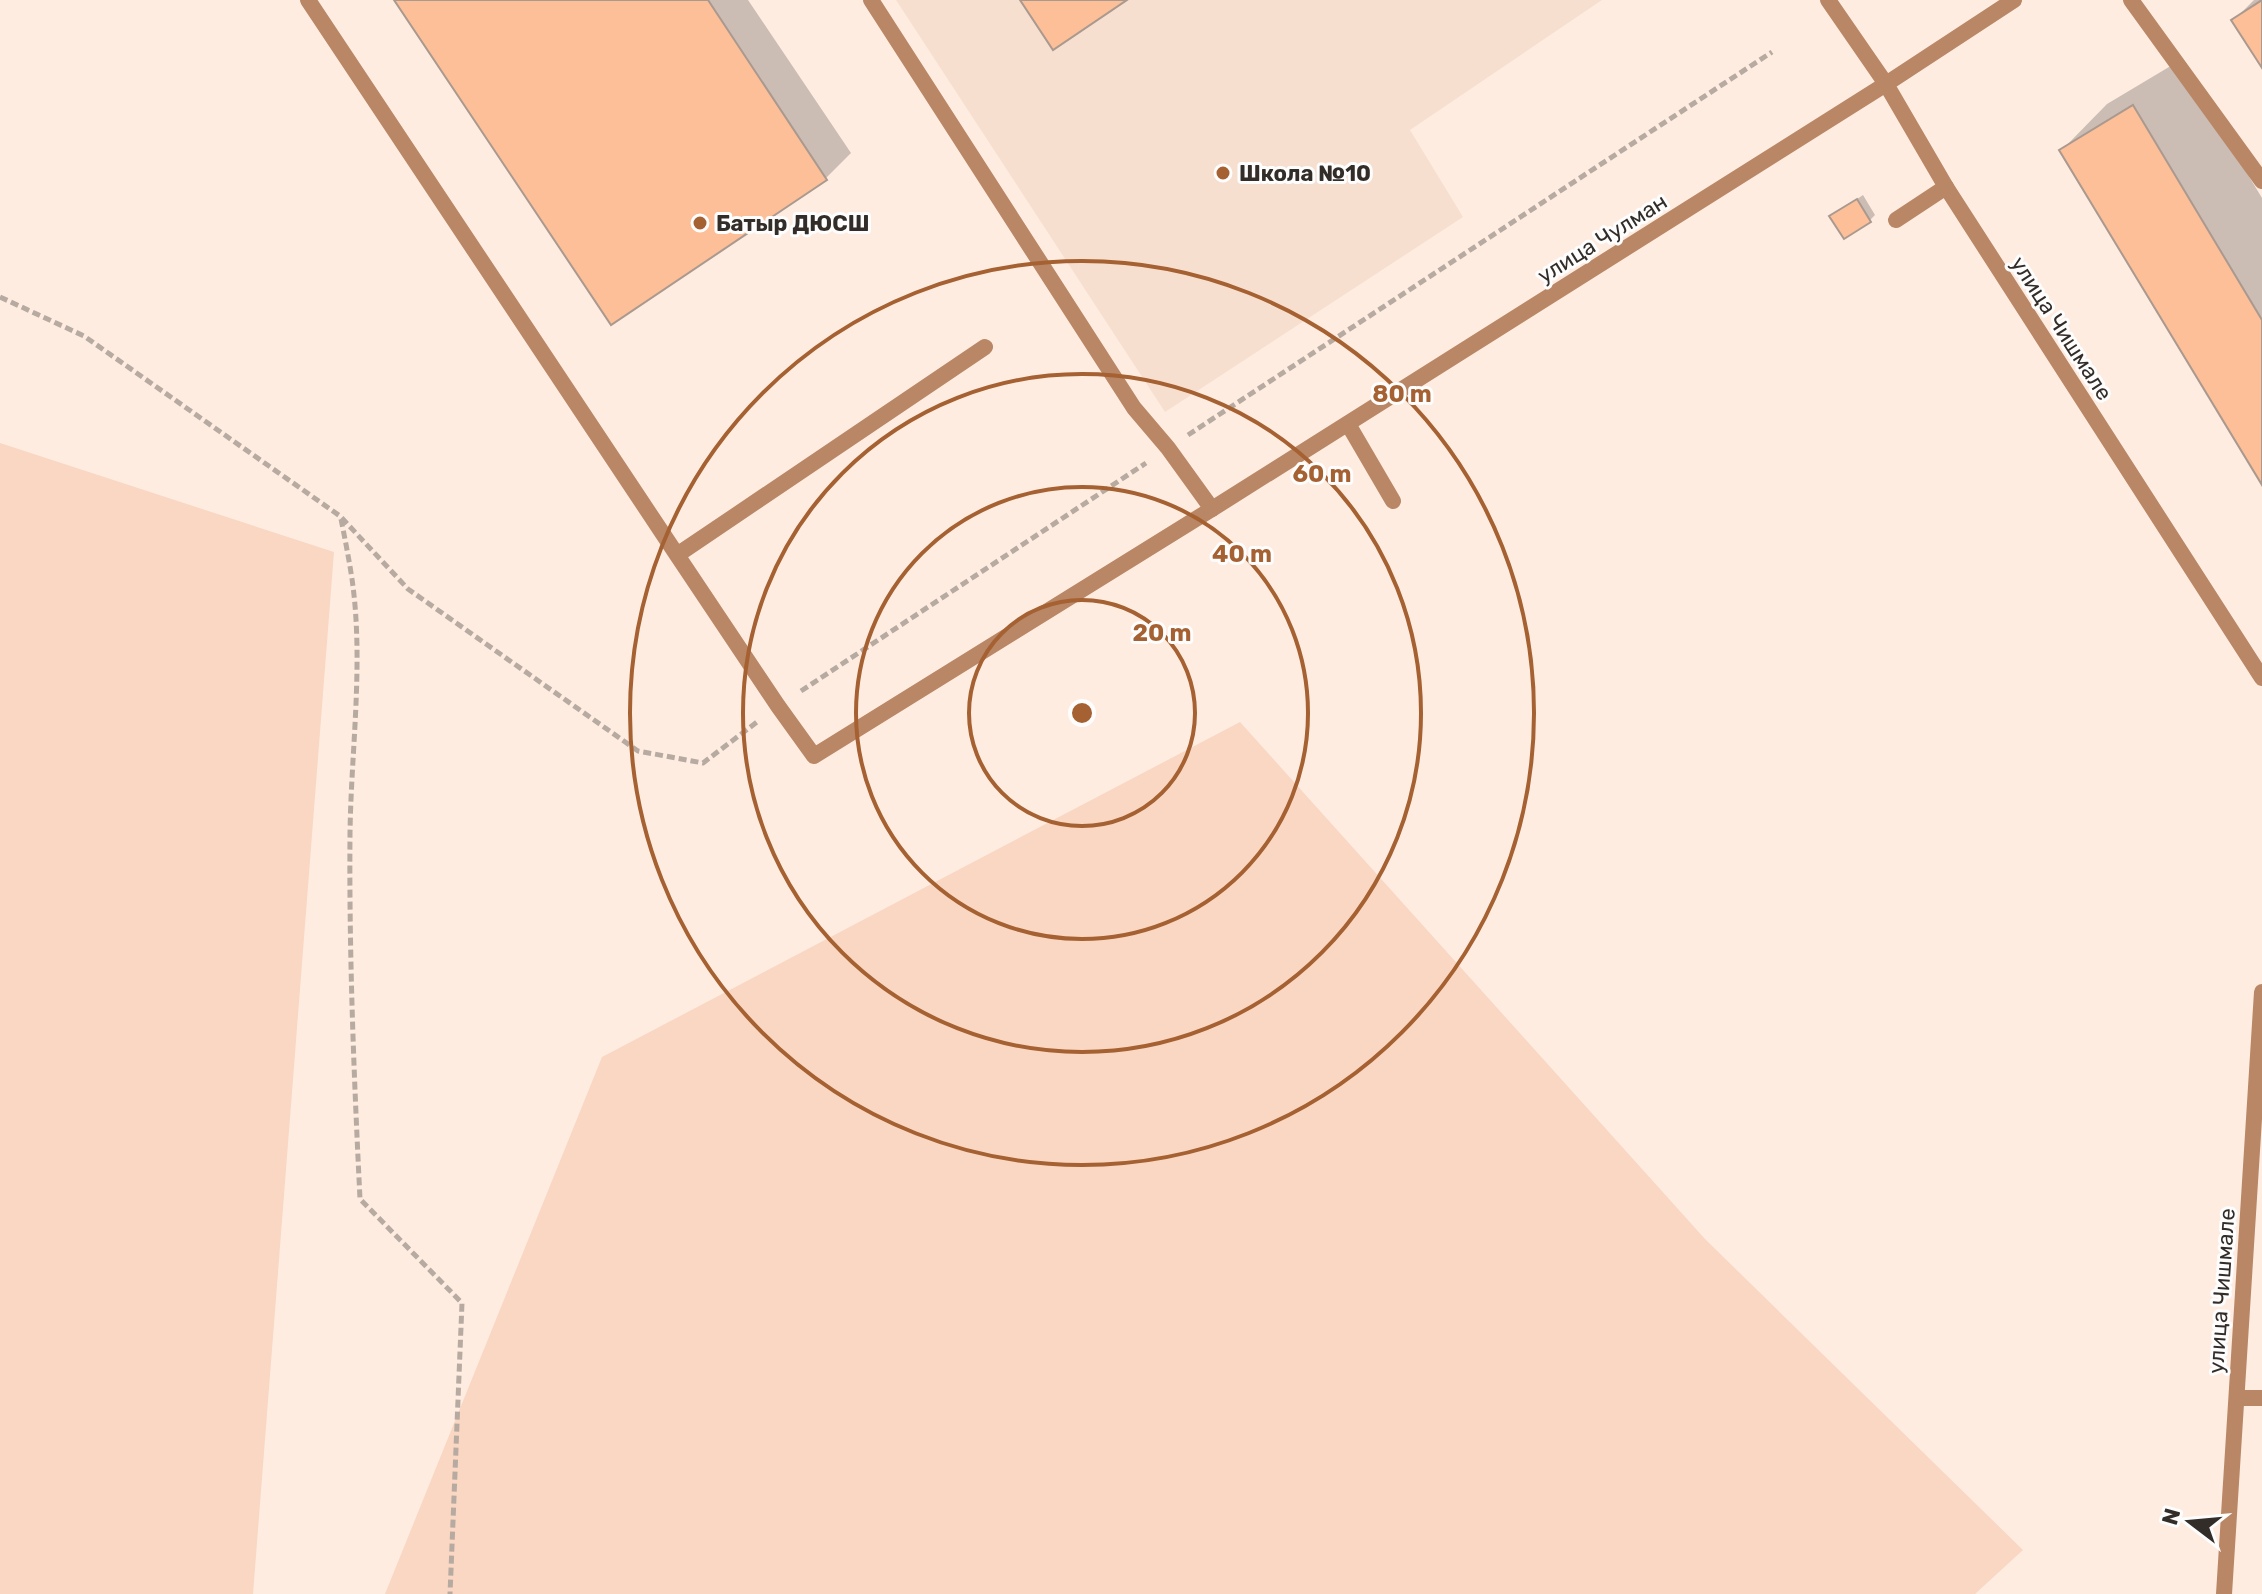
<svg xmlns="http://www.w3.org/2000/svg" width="2262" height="1594" viewBox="0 0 2262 1594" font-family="Rubik,sans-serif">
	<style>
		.built { fill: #f7dfd0 }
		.green { fill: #f9d7c3 }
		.shadow { fill: #0003 }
		.building { fill: #fdbf97; stroke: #aa998f; stroke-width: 2 }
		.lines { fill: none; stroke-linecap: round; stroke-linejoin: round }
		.path { stroke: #b7aaa1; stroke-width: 5; stroke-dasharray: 8 4; stroke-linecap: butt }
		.lane { stroke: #b98766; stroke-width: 16 }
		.street { stroke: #b98766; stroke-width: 16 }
		.ring { fill: none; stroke: #a56131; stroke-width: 4 }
		.poi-dot { fill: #a56131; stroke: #fdfdfd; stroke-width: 3 }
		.labels { text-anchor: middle; stroke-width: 6; stroke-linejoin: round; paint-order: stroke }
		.poi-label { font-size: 22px; font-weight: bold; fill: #332d29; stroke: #fdfdfd; text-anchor: start }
		.street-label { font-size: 22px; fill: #332d29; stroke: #fdfdfd }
		.centre { fill: #a56131; stroke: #fdfdfd; stroke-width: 4 }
		.ring-label { font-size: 24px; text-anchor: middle; font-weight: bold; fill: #a56131; stroke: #fdfdfd; stroke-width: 6; stroke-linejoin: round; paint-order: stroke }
	</style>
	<rect width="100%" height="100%" fill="#feece1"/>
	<path class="built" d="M896,0H1602L1410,130L1463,217L1165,412Z"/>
	<path class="green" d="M0,443L334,552L253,1594H0Z
		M1240,722L1705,1239L2023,1550L1975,1594H385L602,1057Z"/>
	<path class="shadow" d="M397,0H748L851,153L826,178L612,322Z
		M2254,0H2262V65L2233,21Z
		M2179,61L2262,198V481L2062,150L2107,104Z
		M1863,195L1875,215L1869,221L1832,216Z"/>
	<path class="building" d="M394,0H708L827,180L611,325Z
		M1020,0H1127L1053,50Z
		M2262,0V68L2231,20Z
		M2133,105L2262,320V485L2059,150Z
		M1857,199L1871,222L1844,239L1829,216Z"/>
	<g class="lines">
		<path class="path" d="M0,297L84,336L340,516L408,589L638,751L703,763L757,722
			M1188,435L1772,52
			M341,519C345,539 349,559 352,579C364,662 351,751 350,834C349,956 354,1078 360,1199L462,1303L450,1594
			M801,691L1146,463"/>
		<path class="lane" d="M308,0L677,555
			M871,0L1134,408L1168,448L1212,509L814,756L778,706L677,555L985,347
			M2131,0L2262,181
			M1896,220L1946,187
			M1348,424L1393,501
			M2237,1398H2262"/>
		<path class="street" d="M1828,0L1886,84L1946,187L2262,678
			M1212,509L1886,84L2014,0
			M2224,1594L2262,992"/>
	</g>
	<g class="ring">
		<circle cx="1082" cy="713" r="113"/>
		<circle cx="1082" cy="713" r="226"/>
		<circle cx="1082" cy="713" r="339"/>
		<circle cx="1082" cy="713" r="452"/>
	</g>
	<g class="poi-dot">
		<circle cx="1223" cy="173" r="8"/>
		<circle cx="700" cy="223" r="8"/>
	</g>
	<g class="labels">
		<g class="poi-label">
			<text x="1239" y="181">Школа №10</text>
			<text x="716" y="231">Батыр ДЮСШ</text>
		</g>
		<g class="street-label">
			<text transform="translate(1602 238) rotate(-32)" y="8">улица Чулман</text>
			<text transform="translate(2062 328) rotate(57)" y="8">улица Чишмале</text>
			<text transform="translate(2221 1291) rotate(-86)" y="8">улица Чишмале</text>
		</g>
	</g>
	<circle cx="1082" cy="713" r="12" class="centre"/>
	<g class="ring-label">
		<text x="1402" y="402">80 m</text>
		<text x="1322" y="482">60 m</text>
		<text x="1242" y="562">40 m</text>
		<text x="1162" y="641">20 m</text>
	</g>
	<g transform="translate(2190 1522) rotate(286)" stroke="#fdfdfd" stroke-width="6" paint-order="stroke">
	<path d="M0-6L14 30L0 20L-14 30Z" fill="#332d29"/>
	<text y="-12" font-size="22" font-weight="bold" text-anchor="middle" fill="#332d29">N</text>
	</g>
</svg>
